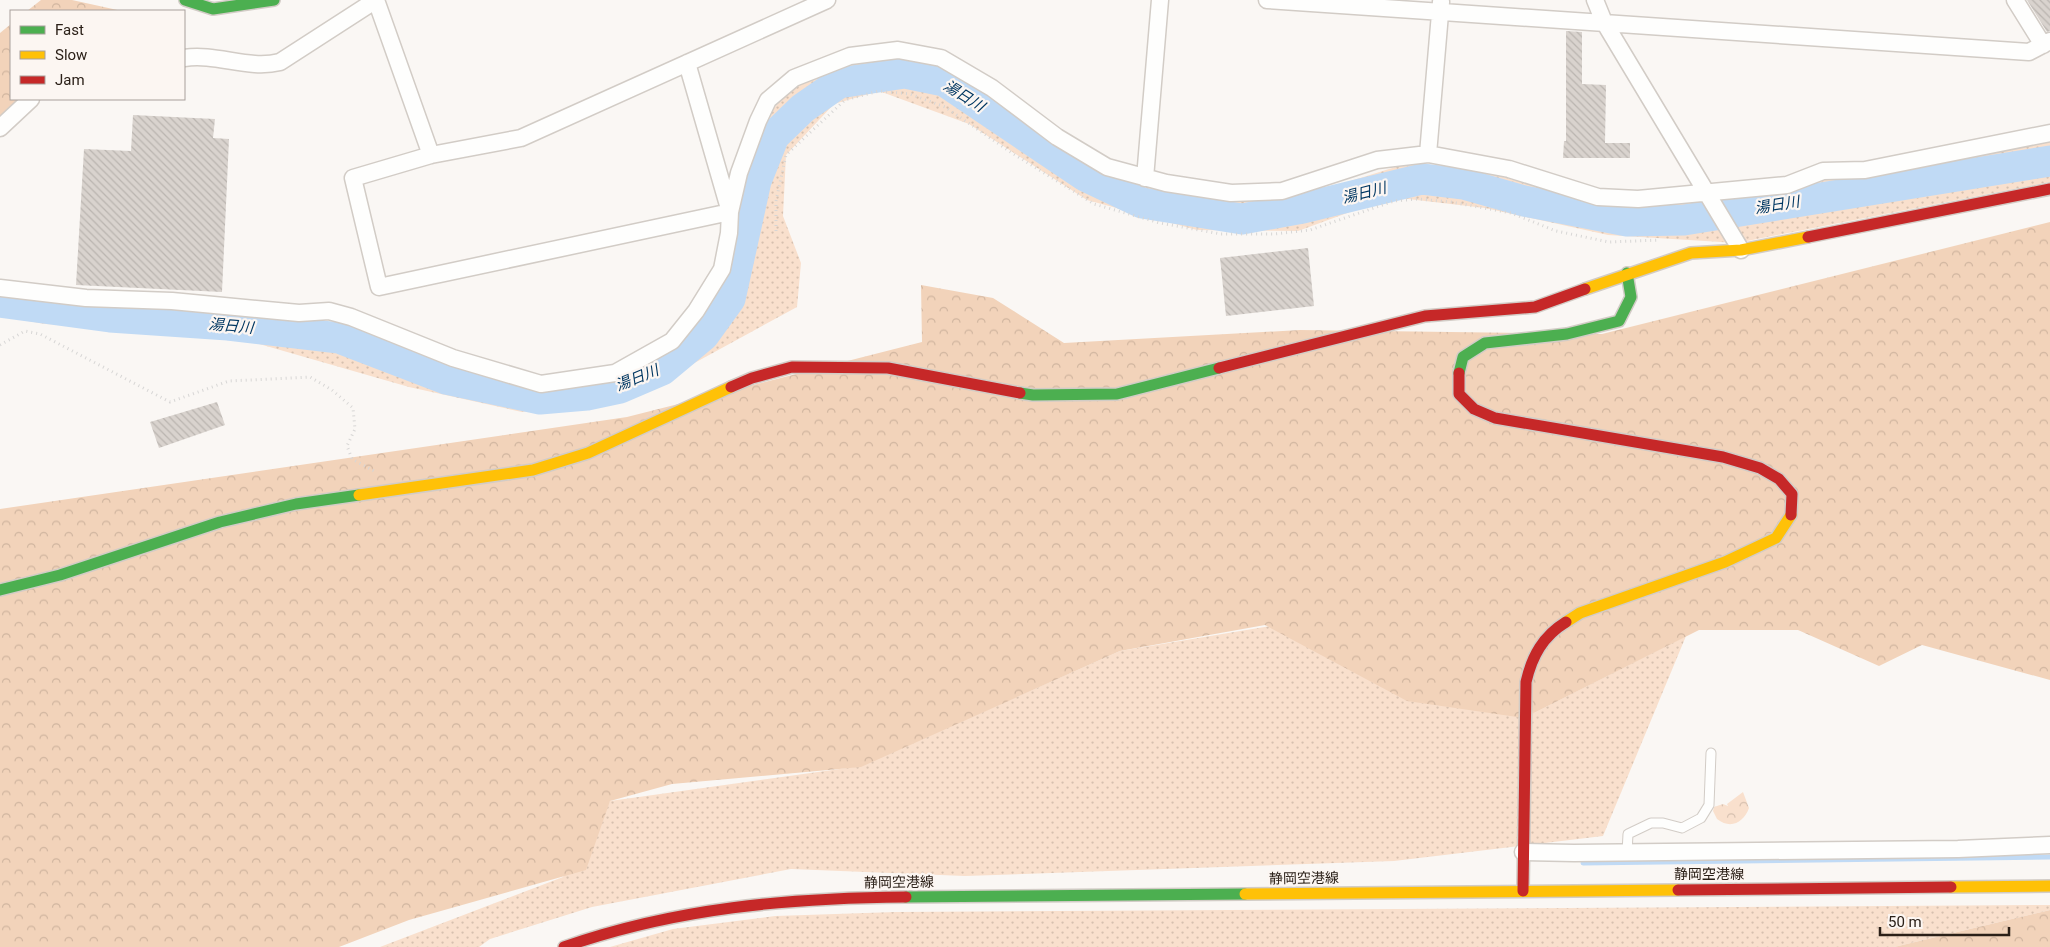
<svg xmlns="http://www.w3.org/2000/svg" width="2050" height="947" viewBox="0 0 2050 947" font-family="Roboto,'Noto Sans JP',sans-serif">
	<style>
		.grass { fill: url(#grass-dots) }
		.forest { fill: url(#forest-crowns) }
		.park { fill: url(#park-crowns) }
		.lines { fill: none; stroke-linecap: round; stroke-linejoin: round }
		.stream { stroke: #c0daf5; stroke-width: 5 }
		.river { stroke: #c0daf5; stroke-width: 31 }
		.building { fill: url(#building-back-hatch) }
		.lane-casing { stroke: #d2ccc6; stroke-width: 11 }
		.street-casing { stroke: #d2ccc6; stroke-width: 19 }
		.fast-casing { stroke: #d2ccc6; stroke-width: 14 }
		.slow-casing { stroke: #d2ccc6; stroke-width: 14 }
		.jam-casing { stroke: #d2ccc6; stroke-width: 14 }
		.path { stroke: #d7d6d5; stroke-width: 3; stroke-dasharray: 1 4; stroke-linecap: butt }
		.lane { stroke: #fefefd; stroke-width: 9 }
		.street { stroke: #fefefd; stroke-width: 16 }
		.fast { stroke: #4caf50; stroke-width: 11 }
		.slow { stroke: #ffc107; stroke-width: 11 }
		.jam { stroke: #c62828; stroke-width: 11 }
		.labels { text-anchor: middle; stroke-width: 4.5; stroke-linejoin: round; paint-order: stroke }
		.street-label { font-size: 14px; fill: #2b2018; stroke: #fcf6f2 }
		.water-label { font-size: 15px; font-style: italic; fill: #003762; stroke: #fcf6f2 }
	</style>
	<defs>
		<pattern id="grass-dots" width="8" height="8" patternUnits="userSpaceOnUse" patternTransform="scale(1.25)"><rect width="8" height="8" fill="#f9e0cd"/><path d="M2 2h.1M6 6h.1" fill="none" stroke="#d6c0af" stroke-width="1.8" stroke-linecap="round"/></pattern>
		<pattern id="forest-crowns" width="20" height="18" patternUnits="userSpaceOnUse" patternTransform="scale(1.25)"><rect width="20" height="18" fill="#f2d3ba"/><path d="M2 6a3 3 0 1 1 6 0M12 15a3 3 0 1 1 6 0" fill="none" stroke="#d0b59f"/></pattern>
		<pattern id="park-crowns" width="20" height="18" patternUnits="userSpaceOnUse" patternTransform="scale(1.25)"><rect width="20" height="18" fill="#f9e0cd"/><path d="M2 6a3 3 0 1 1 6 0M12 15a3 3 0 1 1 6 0" fill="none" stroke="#d6c0af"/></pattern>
		<pattern id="building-back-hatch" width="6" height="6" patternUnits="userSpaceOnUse" patternTransform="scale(1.25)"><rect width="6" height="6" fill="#d9d3ce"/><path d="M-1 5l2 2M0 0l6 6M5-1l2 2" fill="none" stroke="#bab5b0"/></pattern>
	</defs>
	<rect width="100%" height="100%" fill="#faf7f4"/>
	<path class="grass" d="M912,53L987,89L1039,132L1125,183L1277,204L1405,164L1473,169L1591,201L1683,203L2050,140V182L1737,243L1608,235L1485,208L1391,197L1298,231L1197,230L1087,200L969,124L879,91L834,104L786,155L783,216L801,263L797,307L634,396L522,412L409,387L214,331L45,324L0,316V286L73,296L335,324L541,389L617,378L686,338L724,280L738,221L767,116L798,81L843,64Z
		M1289,623L1524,718L1686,636L1603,836L1394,861L965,876L791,869L592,907L490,939L479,947H380L563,877L610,801L861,766L1120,651Z
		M2050,905V910L1894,947H610L673,929L775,916L896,912Z"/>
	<path class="forest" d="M41,0H72L122,11H27Z
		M11,24V99H29L0,123V33Z
		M2050,222V680L1922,645L1879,666L1798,630H1699L1524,718L1407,701L1265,625L1120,651L861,767L672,784L610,801L586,870L409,920L339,947H0V509L627,417L922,342L921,285L993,298L1064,343L1300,330L1602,334Z
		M2050,910V947H1894Z"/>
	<path class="park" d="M1743,792L1749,808C1744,822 1731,830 1717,819L1713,811L1714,807L1723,804L1728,806L1727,804Z"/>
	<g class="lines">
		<path class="stream" d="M1583,863L2050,857"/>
		<path class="river" d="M0,302L110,317L228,325L339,338L446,379L540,399L587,395L620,388L662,370L704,335L730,299L756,181L774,136L803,108L839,83L905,73L944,81L1085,176L1142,203L1242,219L1303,208L1422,179L1464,184L1524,201L1627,221L1684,220L2050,161"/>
	</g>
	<path class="building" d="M2027,0H2050V31L2047,32Z
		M1566,31L1582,32V84L1606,85L1605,143H1630V158H1563L1564,141H1566Z
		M133,115L215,119L213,138L229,139L222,292L76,285L84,149L131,151Z
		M1308,248L1314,306L1226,316L1220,258Z
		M217,402L225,425L159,448L150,422Z"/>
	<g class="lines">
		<g class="lane-casing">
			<path id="lane" d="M1627,853L1628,834L1651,823H1663L1682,828L1701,818L1709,805L1711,753"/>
		</g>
		<g class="street-casing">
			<path id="street" d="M376,0L431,155
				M1267,0L2029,52L2050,41
				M1595,0L1604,22L1741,250
				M2015,0L2043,45
				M184,58C217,53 248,70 280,62L376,0
				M687,63L730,212L379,287L353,178L431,155L521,138L827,0
				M0,128L31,99
				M1428,154L1441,2
				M1145,178L1160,0
				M0,288L86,298L172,301L299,313L329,311L351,317L453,358L541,384L615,373L672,341L696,311L722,269L729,233L730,212L739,173L758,121L768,100L794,78L850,56L898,50L941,58L992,88L1057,137L1107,167L1166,183L1231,193L1282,191L1377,160L1428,154L1509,169L1598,197L1638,199L1787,185L1823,171L1865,170L2050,133
				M1523,852L1574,853L1958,849L2050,845"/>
		</g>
		<g class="fast-casing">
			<path id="fast" d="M185,0L213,9L274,0
				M1459,373L1463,357L1485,343L1567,334L1619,321L1631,297L1627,273
				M1020,393L1033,395L1117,394L1219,368
				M0,590L60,575L220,522L296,504L359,495
				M906,897L1245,894"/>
		</g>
		<g class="slow-casing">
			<path id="slow" d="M1585,289L1691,253L1741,250L1808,237
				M359,495L533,470L588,453L731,387
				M1566,622L1580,613L1725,562L1776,538L1791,515
				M1951,887L2050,886
				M1245,894L1678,890"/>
		</g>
		<g class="jam-casing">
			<path id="jam" d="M1808,237L2050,189
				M1219,368L1425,316L1535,307L1585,289
				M1459,373V394L1474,409L1495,418L1723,457L1760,468L1779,479L1792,494L1791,515
				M731,387L752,378L792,367L888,368L1020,393
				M1678,890L1951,887
				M1523,891L1526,682C1532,656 1543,636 1566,622
				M564,947C675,908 789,898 906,897"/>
		</g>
		<path class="path" d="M776,231V201L786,155L845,100L879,91L910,94L945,107L1012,153L1094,204L1160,223L1221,234H1274L1310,230L1394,201L1418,199L1451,202L1511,213L1556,231L1609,242L1660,240
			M0,345L25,331L40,334L170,402L229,381L310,377L332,390L353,408L355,429L347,446L352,459L376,472"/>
		<use href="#lane" class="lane"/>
		<use href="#street" class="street"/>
		<use href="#fast" class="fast"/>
		<use href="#slow" class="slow"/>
		<use href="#jam" class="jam"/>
	</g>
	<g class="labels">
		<g class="street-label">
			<text x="1709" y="879">静岡空港線</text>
			<text transform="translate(1304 878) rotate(-1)" y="5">静岡空港線</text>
			<text transform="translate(899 882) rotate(-1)" y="5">静岡空港線</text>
		</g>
		<g class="water-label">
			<text transform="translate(964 96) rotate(32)" y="5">湯日川</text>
			<text transform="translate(1364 193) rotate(-14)" y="5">湯日川</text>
			<text transform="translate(1777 205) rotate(-9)" y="5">湯日川</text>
			<text transform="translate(231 326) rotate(5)" y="5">湯日川</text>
			<text transform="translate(637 378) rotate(-22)" y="5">湯日川</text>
		</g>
	</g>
	<rect x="10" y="10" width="175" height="90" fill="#fcf6f2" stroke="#a8a09b"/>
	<rect x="20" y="26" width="25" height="8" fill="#4caf50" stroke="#a8a09b"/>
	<text x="55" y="35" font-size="15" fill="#2b2018">Fast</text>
	<rect x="20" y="51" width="25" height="8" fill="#ffc107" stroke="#a8a09b"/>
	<text x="55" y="60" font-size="15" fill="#2b2018">Slow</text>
	<rect x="20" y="76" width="25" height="8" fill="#c62828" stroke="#a8a09b"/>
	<text x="55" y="85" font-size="15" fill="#2b2018">Jam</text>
	<path d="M1880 927v8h129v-8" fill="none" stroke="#2b2018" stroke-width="2.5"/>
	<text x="1888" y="927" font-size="15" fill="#2b2018" stroke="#fcf6f2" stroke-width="4" paint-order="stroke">50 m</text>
</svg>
